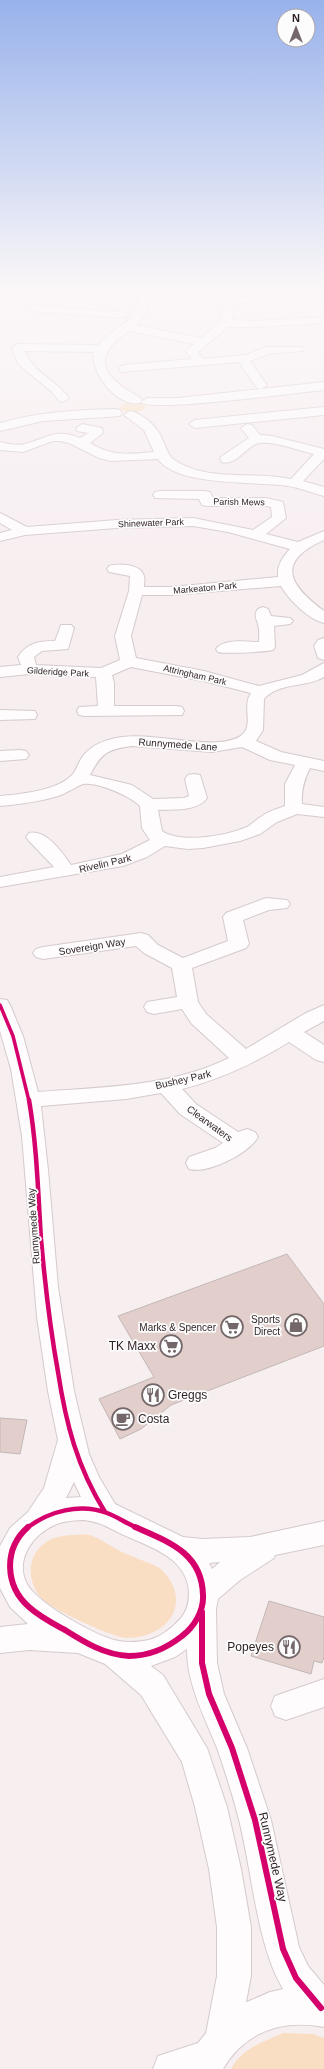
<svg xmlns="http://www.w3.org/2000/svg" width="324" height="2069" viewBox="0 0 324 2069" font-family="Helvetica,sans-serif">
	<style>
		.green { fill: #f9dec3 }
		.building { fill: #e2cfcb; stroke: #c2b7b6 }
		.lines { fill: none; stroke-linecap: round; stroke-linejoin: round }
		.minor-casing { stroke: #d5cacc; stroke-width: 2 }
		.highway-casing { stroke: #d5cacc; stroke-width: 2 }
		.minor { fill: #fefcfd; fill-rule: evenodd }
		.highway { fill: #fefcfd; fill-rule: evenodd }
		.cycleway-far2-casing { stroke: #fcfcfc; stroke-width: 6 }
		.cycleway-far1-casing { stroke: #fcfcfc; stroke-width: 7 }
		.cycleway-casing { stroke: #fcfcfc; stroke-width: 8 }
		.cycleway-far2 { stroke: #d6006c; stroke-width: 3.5 }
		.cycleway-far1 { stroke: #d6006c; stroke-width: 4.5 }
		.cycleway { stroke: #d6006c; stroke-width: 6 }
		.labels { text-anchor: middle; stroke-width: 3.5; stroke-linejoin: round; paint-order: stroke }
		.far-street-label { font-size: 9px; fill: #2d1f22; stroke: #fcfcfc }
		.street-label { font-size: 10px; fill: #2d1f22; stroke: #fcfcfc }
		.poi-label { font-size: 10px; fill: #2d1f22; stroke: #fcfcfc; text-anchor: end }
		.near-poi-label { font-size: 12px; fill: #2d1f22; stroke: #fcfcfc; text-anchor: end }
		.near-street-label { font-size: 12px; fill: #2d1f22; stroke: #fcfcfc }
	</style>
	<rect width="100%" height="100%" fill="#f7eef0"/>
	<path class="green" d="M133,402L144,404L146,408C139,414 127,414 120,409L122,404Z
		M71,1535C76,1535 83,1534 89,1535C98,1537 105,1543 113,1547C124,1554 137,1558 149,1563C154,1565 159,1567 162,1570C194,1603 167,1638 127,1638C113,1638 52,1609 42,1599C27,1583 26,1556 45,1543C52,1537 62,1536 71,1535Z
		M283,2033L313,2034L324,2038V2069H231C242,2048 263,2042 283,2033Z"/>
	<path class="building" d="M287,1254L324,1304V1346L171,1405L141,1429L120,1439L99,1399L154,1377L118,1316Z
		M0,1418L27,1420L20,1454L0,1452Z
		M269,1601L324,1617V1657L322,1663L314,1661L311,1674L251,1656Z"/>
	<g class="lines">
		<g class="minor-casing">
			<path id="minor" d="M0,286H56L61,289L56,292L0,290Z
				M126,286H137L147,295L148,311L136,325L201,338L217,325L221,318L225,300L261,294L259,291L264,288L268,289L272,294L268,299L234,305L232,320L255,321L324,317V323L255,327H228L198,352L203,359L246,355L266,347H302L304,349L302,351L268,354L250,361L267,385L261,389L257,388L239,362L121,372L119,369L121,366L125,365L192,359L186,351L194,344L129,331C103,349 93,366 124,388C130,392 138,395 142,400L140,403C118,408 90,373 94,352L25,351C31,371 57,381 69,398L63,402L59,401L52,392L18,364L12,347L18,344L98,345C111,326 141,324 137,296Z
				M34,306L123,312L129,315L123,318L30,311L28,309L30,307Z
				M324,382V390C302,392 148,413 141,402L147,398H178Z
				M324,407V415L195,428L189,424L195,420Z
				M116,409L120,410L122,413L120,416L43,421L0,431V423C38,412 77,410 116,409Z
				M130,411C145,415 158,427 163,441C167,449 168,457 176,461C209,482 254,471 291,479L314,454C300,451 274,441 260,443C246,445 238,466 222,462L220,459L222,456L249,438L241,428L247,424L252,425L260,435L272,436L324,449V459L303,481L324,487V496C312,493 301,488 288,486C257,481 177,487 158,459L111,461L99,458L69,443L60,441H53L23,452L0,450V442C8,444 17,446 25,444C47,438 56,428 80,438L88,433L77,431L76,428L82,424L102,428L103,433L90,443C113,457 129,454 154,452L144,430L124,415Z
				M160,491H205L210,492L213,498H266L283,502L286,518L266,534L298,542L324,531V540C275,562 289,585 324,611V623C308,619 289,600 281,586L171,595H142L131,636L136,658L204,671L259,686L302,675L324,663V677C305,688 279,682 264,699L263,730L256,741L281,752L324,761V771L310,768C304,780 301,790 302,804L324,807V817L297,814L277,822L260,834L240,841L203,848L188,849L165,846L147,857L123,866L0,887V877L54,867L29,841L26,837L29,833C46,829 62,852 71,865L122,854L150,840L142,828L140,806C130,796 98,782 83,784C79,785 65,794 58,796C39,802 20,804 0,806V796C20,794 57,791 72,775C76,771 78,764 81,759C89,746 102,741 116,738C152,730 211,752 239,737C256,728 241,706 251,693L203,681L131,667L112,675L114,683V706H176L182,707L184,711L182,715L85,716L79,715L77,711L79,707L98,706L96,677L30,674L0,677V667L21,665L18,657C27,643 39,641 55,641L61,625H71L74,628L68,649L42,651L34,657L36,665L101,668L120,660L115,636L129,591L130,576L109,572L107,569L109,566C119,563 141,564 144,576C145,579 144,584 144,587H171L278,577C277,565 282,558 290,549L228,532L193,526L117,528L25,535L0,541V533L12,530L0,523V513L27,527L117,520L193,518L253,530L272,517L271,507L266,506H207L202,505L199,499L155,498L153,495L155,492ZM132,746L212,752L242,747L270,760L295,765L285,784V806C277,809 269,811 262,816C257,819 252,824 247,827C226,836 181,844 162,831L158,810C173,809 197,812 207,798L200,775L194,774L188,775L185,779L189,796L184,798L153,799L132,785L90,775C101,753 108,749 132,746Z
				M263,607L268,609L271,616L290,618L293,621L290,624L274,626L275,647L273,650C265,652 225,654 218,652L216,649C224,638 247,642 259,642C259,637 260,630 258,625C257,619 253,615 258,609Z
				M324,638V660L318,658L314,646L318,640Z
				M0,710L35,711L37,715L35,719L0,720Z
				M20,750L26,751L29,755L26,759L0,761V751Z
				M266,898L287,900L290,904L287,908L269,910L243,920L249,944L246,948L192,968L198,1002L206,1014L246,1049L304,1014L324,1005V1021L304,1032L324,1045V1062L316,1060L289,1042C255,1063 221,1079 182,1089L196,1104L238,1132L247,1129L255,1132L258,1137C248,1154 208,1174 189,1169L186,1163L189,1157L215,1148L223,1143L180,1114L161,1093L126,1099L41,1106L48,1170L58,1287L74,1391L89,1454L99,1477L115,1504L183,1537L202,1539L250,1537L324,1521V1545L275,1555L274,1558L240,1580L218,1599L216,1609L217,1663L224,1694L247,1748L271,1820L299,1947L308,1966L324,1985V2024L321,2025C306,2019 293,2004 284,1990C257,1948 252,1870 239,1820C233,1796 225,1771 217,1748C204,1715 187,1685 187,1649L175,1657L151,1666L163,1675L207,1748L227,1807L241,1869L251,1927V1976L239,2039L234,2051L222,2056L210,2051L205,2039L217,1976V1927L209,1869L195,1807L182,1762L141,1695L105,1664L78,1653L29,1650L0,1653V1627L28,1624L10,1607L0,1588V1546L10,1528L28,1512L44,1488L58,1440L48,1391L37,1317L22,1136L11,1069L0,1031V999L7,1000L10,1005L23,1036L38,1092C101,1087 171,1087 229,1058L191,1023L182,1009L154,1014L147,1012L144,1007L147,1002L177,997L172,968L144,953L136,946L43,959L36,957L33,953L36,949L43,947L141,933L148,935L158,945L183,958L228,941L223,917L226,913ZM74,1482L81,1497L66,1498ZM84,1520C102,1522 110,1529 126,1536C153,1548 188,1559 189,1593C189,1603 187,1611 181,1618C173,1627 161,1637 149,1640C139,1642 129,1643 119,1641C97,1637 38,1604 27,1584C14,1559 34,1533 57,1524C65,1521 75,1520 84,1520ZM220,1562L212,1569L209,1563Z
				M324,1679V1707L286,1720L275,1716L271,1706L275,1696Z"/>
		</g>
		<g class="highway-casing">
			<path id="highway" d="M288,1988H306L324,1991V2027C283,2019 245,2031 223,2069H153L158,2056L198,2043L211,2027L240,2005L270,1992Z"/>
		</g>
		<use href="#minor" class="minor"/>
		<use href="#highway" class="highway"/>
		<g class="cycleway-far2-casing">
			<path id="cycleway-far2" d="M0,1005L13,1036L29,1101"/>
		</g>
		<g class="cycleway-far1-casing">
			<path id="cycleway-far1" d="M29,1100C37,1146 38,1193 41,1239C45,1284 50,1328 58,1372C66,1424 77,1467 105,1512
				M27,1528C49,1511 80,1503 107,1513C118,1517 127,1524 138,1528"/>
		</g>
		<g class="cycleway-casing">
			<path id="cycleway" d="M28,1527C3,1549 5,1586 29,1607C40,1617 52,1623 65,1630C84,1642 105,1655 129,1656C148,1656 167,1648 182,1636C194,1627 204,1611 203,1595C202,1553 169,1542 135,1527
				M202,1612V1663L209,1694L232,1748L255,1820L283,1949L296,1978L321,2008"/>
		</g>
		<use href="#cycleway-far2" class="cycleway-far2"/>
		<use href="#cycleway-far1" class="cycleway-far1"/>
		<use href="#cycleway" class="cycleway"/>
	</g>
	<linearGradient id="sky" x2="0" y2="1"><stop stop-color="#98b2eb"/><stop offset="0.5" stop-color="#fbf7f8"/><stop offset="1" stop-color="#fbf7f8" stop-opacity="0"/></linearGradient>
	<rect width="324" height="575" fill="url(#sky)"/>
	<defs>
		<g id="shop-ring" transform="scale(1.15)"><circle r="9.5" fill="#fcfcfc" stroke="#74676a" stroke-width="1.5"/><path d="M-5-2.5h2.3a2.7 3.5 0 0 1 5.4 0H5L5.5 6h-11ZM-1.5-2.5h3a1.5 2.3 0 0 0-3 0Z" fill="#74676a"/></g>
		<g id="supermarket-ring" transform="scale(1.15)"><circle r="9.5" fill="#fcfcfc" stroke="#74676a" stroke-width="1.5"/><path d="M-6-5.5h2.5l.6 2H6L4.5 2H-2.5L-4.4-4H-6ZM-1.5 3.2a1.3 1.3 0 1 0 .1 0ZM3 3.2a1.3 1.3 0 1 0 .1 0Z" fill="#74676a"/></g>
		<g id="restaurant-ring" transform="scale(1.15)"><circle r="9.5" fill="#fcfcfc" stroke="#74676a" stroke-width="1.5"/><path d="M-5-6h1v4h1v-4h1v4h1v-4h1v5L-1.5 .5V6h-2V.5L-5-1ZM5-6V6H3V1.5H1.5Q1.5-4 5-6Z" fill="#74676a"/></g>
		<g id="cafe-ring" transform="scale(1.15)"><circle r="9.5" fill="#fcfcfc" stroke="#74676a" stroke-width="1.5"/><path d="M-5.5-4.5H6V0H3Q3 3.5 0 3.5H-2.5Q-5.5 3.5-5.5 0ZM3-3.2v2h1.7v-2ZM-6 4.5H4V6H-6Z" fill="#74676a"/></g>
	</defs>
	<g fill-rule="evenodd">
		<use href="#shop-ring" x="296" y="1325"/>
		<use href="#supermarket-ring" x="232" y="1327"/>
		<use href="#supermarket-ring" x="171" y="1346"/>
		<use href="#restaurant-ring" x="153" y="1395"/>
		<use href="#cafe-ring" x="123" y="1419"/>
		<use href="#restaurant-ring" x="289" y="1647"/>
	</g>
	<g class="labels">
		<g class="far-street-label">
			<text transform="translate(239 502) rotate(1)" y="3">Parish Mews</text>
			<text transform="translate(151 523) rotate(-2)" y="3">Shinewater Park</text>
			<text transform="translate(205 588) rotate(-5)" y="3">Markeaton Park</text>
			<text transform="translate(58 672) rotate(3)" y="3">Gilderidge Park</text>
			<text transform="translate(195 675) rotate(13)" y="3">Attringham Park</text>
		</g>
		<g class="street-label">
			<text transform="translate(178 744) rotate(4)" y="4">Runnymede Lane</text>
			<text transform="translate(105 863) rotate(-13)" y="4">Rivelin Park</text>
			<text transform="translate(92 946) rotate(-9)" y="4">Sovereign Way</text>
			<text transform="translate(183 1079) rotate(-13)" y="4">Bushey Park</text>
			<text transform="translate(210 1123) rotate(36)" y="4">Clearwaters</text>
			<text transform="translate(33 1226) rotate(-94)" y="4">Runnymede Way</text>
		</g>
		<g class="poi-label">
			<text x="280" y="1323">Sports<tspan x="280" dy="12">Direct</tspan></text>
			<text x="216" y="1331">Marks &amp; Spencer</text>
		</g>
		<g class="near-poi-label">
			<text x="156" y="1350">TK Maxx</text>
			<text x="168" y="1399" text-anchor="start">Greggs</text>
			<text x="138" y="1423" text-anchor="start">Costa</text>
			<text x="274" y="1651">Popeyes</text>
		</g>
		<g class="near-street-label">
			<text transform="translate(273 1857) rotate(77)" y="4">Runnymede Way</text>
		</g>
	</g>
	<g transform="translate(296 28)"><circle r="19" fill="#fcfcfc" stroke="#a9a4a5"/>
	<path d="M0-3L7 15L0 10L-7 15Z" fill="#74676a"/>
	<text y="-6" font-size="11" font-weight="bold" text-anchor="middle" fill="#2d1f22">N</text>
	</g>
</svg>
